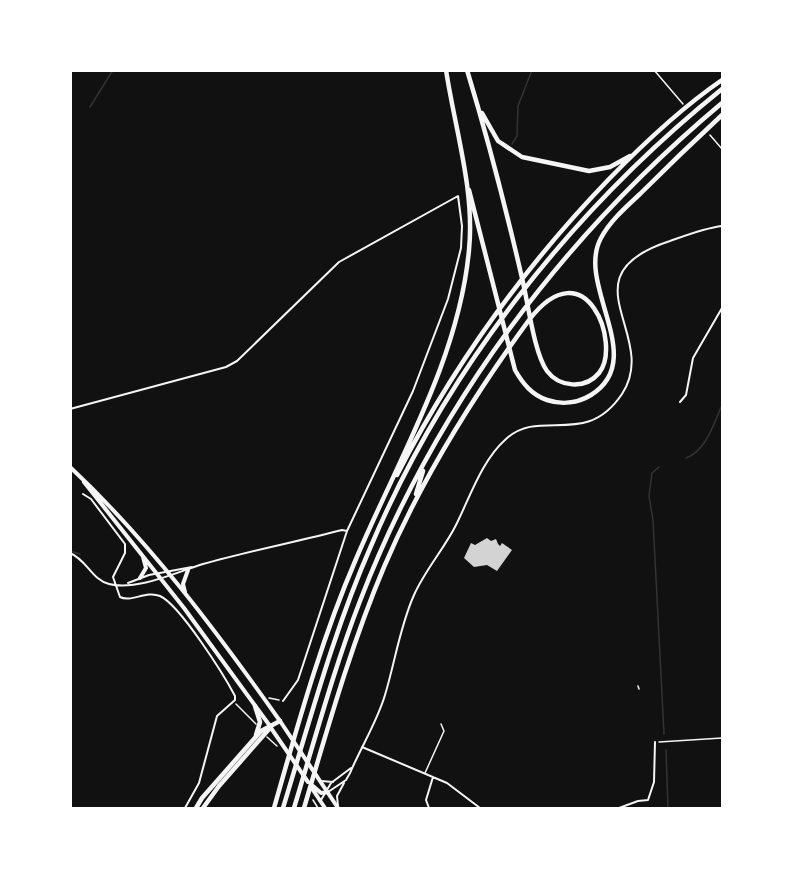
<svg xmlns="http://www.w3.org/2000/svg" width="793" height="879" viewBox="0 0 793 879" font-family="'Times New Roman',serif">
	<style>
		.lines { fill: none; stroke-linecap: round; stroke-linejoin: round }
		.stream { stroke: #333; stroke-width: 1.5 }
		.building { fill: #d3d3d3 }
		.path { stroke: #f5f5f5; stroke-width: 1.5 }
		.service { stroke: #f5f5f5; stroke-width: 1.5 }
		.minor { stroke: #f5f5f5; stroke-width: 2 }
		.secondary { stroke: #f5f5f5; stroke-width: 4 }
		.primary { stroke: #f5f5f5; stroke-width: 4 }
		.motorway { stroke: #f5f5f5; stroke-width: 4.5 }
	</style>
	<rect width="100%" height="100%" fill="#111"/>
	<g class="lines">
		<path class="stream" d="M90,107L113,70
			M512,144L517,136L518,106L532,70
			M686,458C706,451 714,423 722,405
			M659,467L652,473L649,496L653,520L664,734
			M70,551L80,554
			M666,750L668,808"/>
	</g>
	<path class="building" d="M487,538L491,541L496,539L498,544L500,546L502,543L512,550L497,571L487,565L474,567L464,558L471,543L475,545Z"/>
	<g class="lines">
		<path class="path" d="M654,70L683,104
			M710,135L722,149
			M638,686L639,689
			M269,698L279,700
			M236,704L256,724
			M267,737L277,746
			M659,742L722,738
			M313,800L318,808"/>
		<path class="service" d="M425,773L444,731L441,724"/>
		<path class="minor" d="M680,402L686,395L693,358L722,308
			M70,409L226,367L237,361L339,262L458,196L462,226L461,248L448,299L413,391L347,531L298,680L283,701
			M83,494L91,499L125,544V553L113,577L120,597C131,603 146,590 160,596C180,605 224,675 235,696V700L217,716L199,783L185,808
			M70,553C87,560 92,580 109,584C137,591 177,572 203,564C249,551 296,542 342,530L347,531
			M128,583L149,575L192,567
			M362,747L447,783L480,808
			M321,781L333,782
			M328,792L346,780L350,773C361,747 377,722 385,695C395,662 400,626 414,595C425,570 444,549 456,525C470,497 482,460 506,439C541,407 585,449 622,394C661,335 562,276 670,241C687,235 705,228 722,226
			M321,800L331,783L351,768
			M338,806L337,796L344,783
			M429,808L426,800L433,777
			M619,808L638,801L648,800L654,782L655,742"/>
		<path class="secondary" d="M70,467C150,542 217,632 280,721
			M84,482L184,608L270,726
			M140,578L146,568L143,557
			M185,592L183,584L188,570"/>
		<path class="primary" d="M280,721L338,808
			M271,728L308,782
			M313,786L321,793L328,792
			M311,787L325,808"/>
		<path class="motorway" d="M482,113L498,141L522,157L589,171L610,167L630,156
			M469,190L515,370C523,384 532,395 547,400C562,405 578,403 591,395C649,359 575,285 601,238C610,221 626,207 640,194C667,167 694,141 722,115
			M397,475C453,366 524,267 609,179C644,143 681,108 722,80
			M416,494L423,471
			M255,706L260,722L256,735
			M196,808L202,798L261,731L280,721
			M203,808L219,786L270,728
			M274,808C298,724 321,640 356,559C398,460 459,359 469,250C475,191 455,129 446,70
			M283,808C310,720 334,630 371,546C446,369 573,209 722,89
			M294,808C315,739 334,668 360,601C435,406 563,236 722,103
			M304,808C328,727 351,645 384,567C422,478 472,398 529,320C586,246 622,345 599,373C585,390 559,387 547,371C534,353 528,302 522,278C506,209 488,139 467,70"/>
	</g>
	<rect width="793" height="879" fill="none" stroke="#ffffff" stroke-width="144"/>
</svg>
